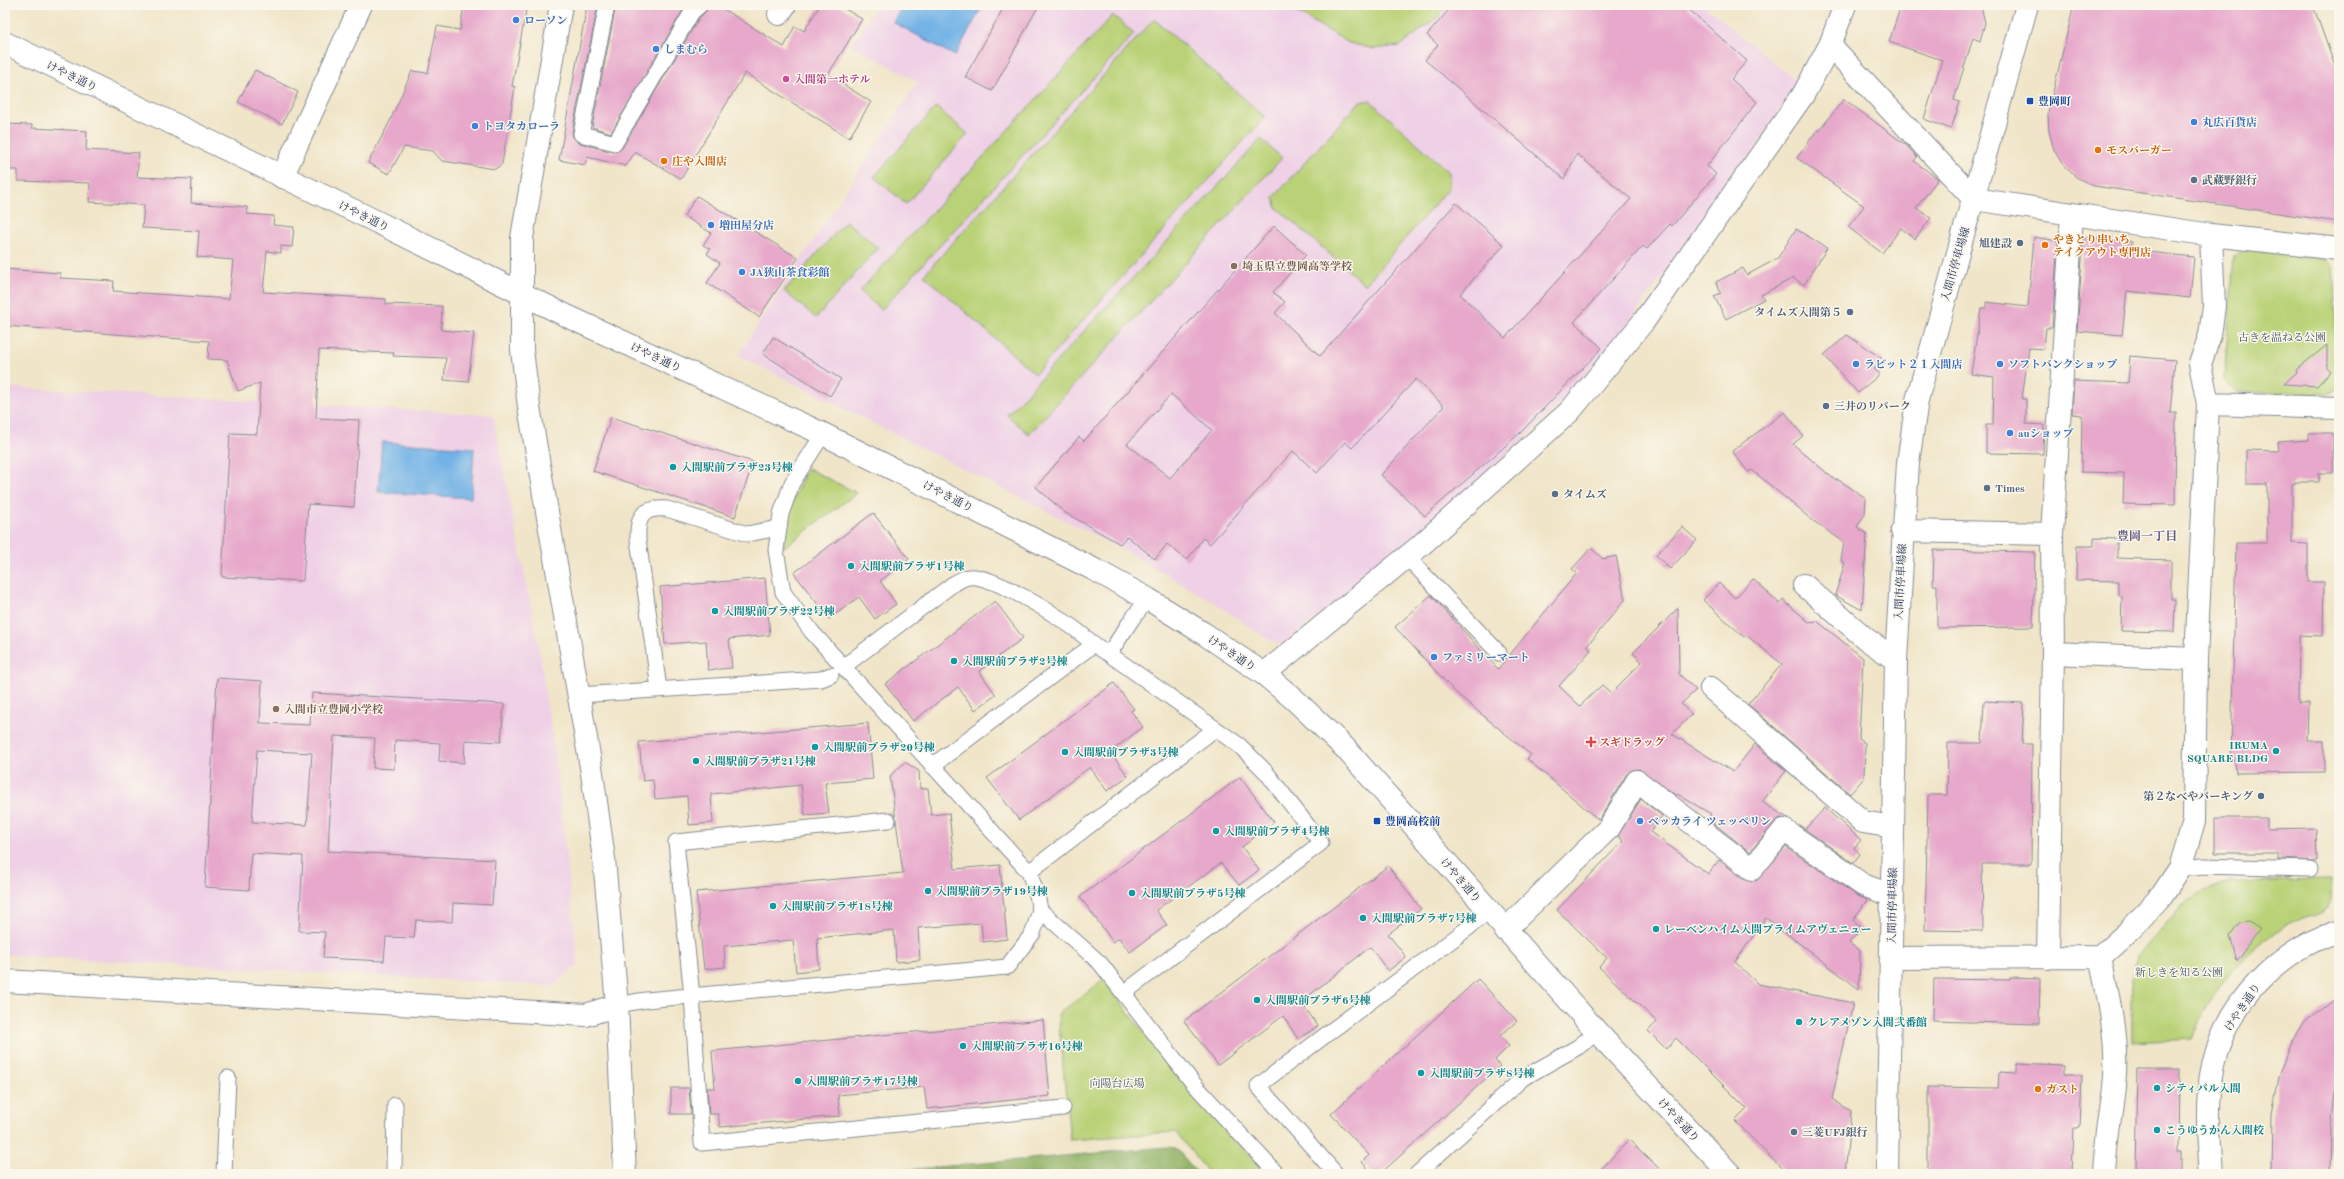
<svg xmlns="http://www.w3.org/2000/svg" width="2344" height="1179" viewBox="0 0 2344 1179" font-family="'Old Standard TT','Noto Serif JP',serif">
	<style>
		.built { fill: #efd0e6 }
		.green { fill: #bad277; stroke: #6a806a }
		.forest { fill: #93b468; stroke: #577263 }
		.water { fill: #72b2e6; stroke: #4670a2 }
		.building { fill: #e7a8cb; fill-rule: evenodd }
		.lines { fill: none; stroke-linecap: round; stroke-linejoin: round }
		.service-casing { stroke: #868a93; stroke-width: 17 }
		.minor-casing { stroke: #868a93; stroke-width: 24 }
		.tertiary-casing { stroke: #868a93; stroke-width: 24 }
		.secondary-casing { stroke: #868a93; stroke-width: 24 }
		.service { stroke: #fff; stroke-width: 15 }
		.minor { stroke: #fff; stroke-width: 22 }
		.tertiary { stroke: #fff; stroke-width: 22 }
		.secondary { stroke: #fff; stroke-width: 22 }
		.shop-dot { fill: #3f7fe0; stroke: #fbf7ec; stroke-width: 1.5 }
		.hotel-dot { fill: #d1479c; stroke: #fbf7ec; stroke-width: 1.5 }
		.transit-dot { fill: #1a4fb4; stroke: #fbf7ec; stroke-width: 1.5 }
		.food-dot { fill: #e8710a; stroke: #fbf7ec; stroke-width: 1.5 }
		.service-dot { fill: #5c6f8a; stroke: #fbf7ec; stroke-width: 1.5 }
		.education-dot { fill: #8d6e63; stroke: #fbf7ec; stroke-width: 1.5 }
		.culture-dot { fill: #0f9aa8; stroke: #fbf7ec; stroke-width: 1.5 }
		.health-dot { fill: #e0444e; stroke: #fbf7ec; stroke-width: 1.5 }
		.labels { text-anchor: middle; stroke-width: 3; stroke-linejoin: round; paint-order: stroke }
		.shop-label { font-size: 11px; font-weight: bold; fill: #366cbe; stroke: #fbf7ec; text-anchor: start }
		.street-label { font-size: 11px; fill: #1b2f5e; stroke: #fbf7ec }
		.hotel-label { font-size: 11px; font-weight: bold; fill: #b23c85; stroke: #fbf7ec; text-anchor: start }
		.transit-label { font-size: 11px; font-weight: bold; fill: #164399; stroke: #fbf7ec; text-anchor: start }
		.food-label { font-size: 11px; font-weight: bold; fill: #c56008; stroke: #fbf7ec; text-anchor: start }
		.service-label { font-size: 11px; font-weight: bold; fill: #4e5e75; stroke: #fbf7ec; text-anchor: start }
		.education-label { font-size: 11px; font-weight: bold; fill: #785e54; stroke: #fbf7ec; text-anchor: start }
		.park-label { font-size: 11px; fill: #435864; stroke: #fbf7ec }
		.culture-label { font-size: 11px; font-weight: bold; fill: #0d838f; stroke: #fbf7ec; text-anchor: start }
		.health-label { font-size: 11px; font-weight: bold; fill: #be3a42; stroke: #fbf7ec; text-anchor: start }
		.neighbourhood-label { font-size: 12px; font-weight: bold; fill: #625984; stroke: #fbf7ec }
	</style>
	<rect width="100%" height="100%" fill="#fbf7ec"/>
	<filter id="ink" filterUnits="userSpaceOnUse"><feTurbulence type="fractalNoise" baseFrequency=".025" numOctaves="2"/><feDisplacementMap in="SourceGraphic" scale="8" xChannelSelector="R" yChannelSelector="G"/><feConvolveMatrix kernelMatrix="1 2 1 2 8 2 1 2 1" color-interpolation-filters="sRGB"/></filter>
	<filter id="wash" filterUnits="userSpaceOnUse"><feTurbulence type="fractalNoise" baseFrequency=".012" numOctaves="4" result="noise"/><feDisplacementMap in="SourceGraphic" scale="16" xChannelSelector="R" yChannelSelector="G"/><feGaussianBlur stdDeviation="0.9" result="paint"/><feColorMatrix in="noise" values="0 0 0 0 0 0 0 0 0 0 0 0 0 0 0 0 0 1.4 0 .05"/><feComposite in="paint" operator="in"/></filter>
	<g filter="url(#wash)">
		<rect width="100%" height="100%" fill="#f0e5c8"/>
		<path class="built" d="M877,5H1703L1798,82L1732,184L1610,347L1543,421L1398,551L1281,646L1264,637L1215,603L1122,549L738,355L918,82L852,45Z
			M5,387L493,415L539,647L557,771L578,965L553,986L5,955Z"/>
		<path class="green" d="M1285,5H1447L1438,17L1400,46L1374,49L1349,43Z
			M1113,15L1134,34L881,310L860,291Z
			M1154,19L1265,117L1035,374L924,275Z
			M1360,101H1370L1449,172V188L1365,285L1276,207L1274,197Z
			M936,107L968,134L906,204L874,177Z
			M1261,139L1282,158L1029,434L1007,415Z
			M846,221L878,248L816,318L784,291Z
			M2243,248L2325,259L2333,266L2339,387L2329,394L2237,392L2224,380L2234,256Z
			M807,468L857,493L783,548L787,514Z
			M2331,880V901L2327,908C2317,917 2300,918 2288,925C2247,949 2207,993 2192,1039L2132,1042V978L2137,957L2182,905L2200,893L2229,882Z
			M1104,980L1164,1059L1268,1174H1210L1175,1132L1070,1140L1058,1014Z"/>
		<path class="forest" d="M1167,1147L1176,1148L1198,1174H858Z"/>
		<path class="water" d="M903,5H983L955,56L893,22Z
			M382,442L474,448L471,498L378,492Z"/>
		<g id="blocks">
			<path class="building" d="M464,5H527L512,86L515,87L502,164L495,169L442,161L433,151L404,147L389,174L368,163L390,121L412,71L428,73L437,26L460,30Z
				M587,5H598L572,132L573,137L579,143L613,152L618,151L622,148L699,18L706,11L709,5H717L784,47L795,26L804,31L820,5H838L862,19L828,75L871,102L849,138L745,73L681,179L635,152L626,166L587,157L585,165L559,160Z
				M616,5H686L611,133L592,127Z
				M1005,5H1039L992,91L965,77Z
				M1453,5H1684L1747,61L1731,79L1757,102L1707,166L1716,174L1672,226L1670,224L1647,249L1643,246L1574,322L1602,348L1520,433L1425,516L1381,475L1444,406L1416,379L1352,448L1345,442L1317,473L1293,451L1210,544L1203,538L1187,560L1167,544L1155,559L1127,536L1120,544L1064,512L1036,487L1079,437L1084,441L1274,226L1306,255L1273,292L1285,302L1275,313L1320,356L1456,203L1504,245L1460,294L1505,338L1631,199L1577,154L1564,179L1425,60L1438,45L1427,35ZM1171,394L1212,430L1170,478L1127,444Z
				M1901,5H1981L1985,23L1980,41L1973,38L1954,100L1960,102L1951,129L1924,119L1942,60L1889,42Z
				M2074,5H2313L2339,78V222L2094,186L2076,177L2063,165L2054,150L2049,131L2048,113Z
				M255,70L298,92L282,124L238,102Z
				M1844,99L1906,145L1917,157L1914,161L1938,179L1916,208L1931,218L1915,239L1901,228L1882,253L1848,227L1864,206L1797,158L1817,130L1819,131Z
				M5,124L32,125V128L87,131L86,150L139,153L137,177L192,179L191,203L247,207V214L274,216L273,225L294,227L292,247L281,246V253L267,251L263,292L386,299V304L442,306L441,330L474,333L468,382L444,380L446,358L393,356L394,353L319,350L316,418L359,420L354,507L308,504L303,581L222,577L230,433L257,434L260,383L238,391L227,360L208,359L209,341L5,326V269L60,273V278L114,281L113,291L229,299L233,260L197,257L199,231L142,228L144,205L89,202L90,183L18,181V170H9L10,150H5Z
				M697,196L798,258L759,317L707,283L720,263L707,254L710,249L703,245L711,233L684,216Z
				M1796,229L1827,248L1804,285L1793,278L1761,295L1764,299L1726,319L1714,296L1721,293L1716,282L1743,268L1747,275L1778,258Z
				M2034,237L2058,241L2052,328H2046L2044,349L2029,348L2022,399H2026V424L2044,425L2043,454L1986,453V425H1993L1994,377L1971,374L1981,308H1986V302L2028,307Z
				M2085,237L2132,242L2131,250L2194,257L2190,298L2127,291L2122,335L2077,331L2083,245L2084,246Z
				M1847,335L1884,360L1874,369L1880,374L1858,393L1824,355Z
				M773,337L841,379L830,396L763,354Z
				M2327,345V367L2331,371L2317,386L2284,384L2297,372L2296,370Z
				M2130,356L2175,360L2170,413H2176L2175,505L2123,504L2124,473L2081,472L2082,415L2072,414L2074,381L2128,383Z
				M1785,412L1803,436L1793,444L1836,481L1837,479L1866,498L1865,514L1857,527L1867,534L1862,610L1835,595L1845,563L1841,561L1844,542L1812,520L1752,470L1748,472L1732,451Z
				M611,417L753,462L735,517L593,471Z
				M2309,433H2333V473H2319V482H2295V484H2292V543L2308,544V582H2324L2323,636L2299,635L2298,703H2308L2307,741H2324V772L2236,773L2235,760H2231L2236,543H2267V484H2246V450L2279,451L2278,442L2309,440Z
				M873,513L909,559L880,581L896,604L875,619L859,597L829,619L794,573Z
				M1682,527L1697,540L1670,569L1656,555Z
				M2094,538L2117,539V558L2171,560V599H2175L2174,632L2121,631L2122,596H2118V581L2076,580L2077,546H2094Z
				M1591,548L1603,559L1616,556L1625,600L1587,646L1591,650L1559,686L1580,706L1602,685L1611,693L1642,662L1633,653L1678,608L1679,674L1696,690L1681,704L1692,714L1672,734L1733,772L1755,744L1786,771L1762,802L1789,819L1780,818L1775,822L1750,852L1708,819L1711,814L1677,794L1676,795L1639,769L1632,770L1626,775L1599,820L1527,759L1531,755L1456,693L1395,627L1431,595L1498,669L1577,573L1572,569Z
				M1934,550L2035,552L2033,627L1937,628V585H1933Z
				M765,578L770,635L729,639L732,668L708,670L706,641L665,644L660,587Z
				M1753,579L1780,604L1783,600L1809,622L1817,621L1863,658L1859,739L1865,743L1864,778L1850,794L1748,704L1782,664L1746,635L1744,637L1703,600L1719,583L1735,598Z
				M995,601L1023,638L979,671L996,695L975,710L958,687L913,721L885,684Z
				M217,678L262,681L260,723L310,725L312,693L504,704L501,742L465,740L464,763L439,761L440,743L395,740L394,769L373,768L375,738L334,736L328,851L495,860L492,905L453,903L452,922L416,920L414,938L386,937L384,961L323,958L325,932L299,931L303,856L251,853L249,890L205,887ZM257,750L312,753L307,825L252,822Z
				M1114,683L1134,709L1131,711L1143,727L1110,752L1128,776L1107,791L1090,767L1019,820L987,778Z
				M1984,701L2024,703L2022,744H2032L2031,864H1982L1983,931L1925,930L1928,795H1947L1948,743H1982Z
				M868,723L873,779L825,783L829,813L805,815L801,785L753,790L711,794L713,823L689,825L687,796L655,799L653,780L643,781L639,742Z
				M905,762L919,771L920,789L928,788L931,815L949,813L955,869L1000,865L1007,939L983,942L981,923L918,928L920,960L896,962L894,930L817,938L819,969L796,972L793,940L724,946L725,967L704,969L696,892L903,873L890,776Z
				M1240,777L1274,822L1242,847L1259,870L1239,885L1221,863L1156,910L1167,925L1130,952L1119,938L1113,942L1080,897Z
				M1641,799L1662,816L1650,832L1708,874L1719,860L1744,879L1756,881L1786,847L1856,895L1867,900L1853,920L1862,928L1849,943L1860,951L1859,989L1766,918L1735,962L1758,984L1853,1003L1832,1099L1851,1111L1845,1174H1787L1735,1121L1747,1109L1676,1038L1666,1049L1648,1031L1657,1022L1599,967L1607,958L1557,910L1623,841L1618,836Z
				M1825,808L1861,840L1854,848L1860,854L1853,863L1799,825L1805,829Z
				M2215,818H2267V829L2316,828L2317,861L2278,859V853H2215Z
				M1388,866L1421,909L1388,934L1406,957L1388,971L1370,947L1301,1002L1318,1026L1298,1039L1283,1016L1218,1065L1184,1021Z
				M2248,922L2260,929L2237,961L2230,936L2240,923Z
				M2010,978L2040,979L2039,1024L1933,1021L1934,979L2010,980Z
				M1478,979L1517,1021L1500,1036L1509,1046L1495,1060L1500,1066L1380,1174H1372L1362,1162L1369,1155L1331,1114Z
				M2339,996V1079L2335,1093L2331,1129L2330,1174H2271L2272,1116L2279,1077L2290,1047L2305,1023Z
				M1043,1020L1050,1096L927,1109L924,1087L838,1095L840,1116L720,1127L718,1114H709L707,1088H715L712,1051Z
				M2016,1063L2063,1065V1075H2082L2080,1127H2074L2072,1174H1928V1087L1998,1088L1999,1072L2016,1073Z
				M2137,1069H2179L2178,1151H2182V1174H2135Z
				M671,1088H689L691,1114H671Z
				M1629,1140L1665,1174H1596Z"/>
		</g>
	</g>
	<g filter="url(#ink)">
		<use href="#blocks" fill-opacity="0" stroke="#868a93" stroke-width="1"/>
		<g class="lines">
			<g class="service-casing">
				<path id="service" d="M607,5L581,134L615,143L692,12L700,5
					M823,434L792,483L781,514L776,550L783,592L812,632L1029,872L1037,895L1040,910L1100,963L1193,1083L1277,1174
					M1407,557L1499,653
					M1109,654L1132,619L1148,599
					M843,667L953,584C958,582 964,577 969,577C991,574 1056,615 1075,629C1087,638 1096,647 1109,654L1240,746L1266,772L1321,843L1124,993
					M659,689L638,539C637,516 643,507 667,509L747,534L778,528
					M579,695L821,679L831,675
					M932,766L1093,645
					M888,820L676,842L692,996L702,1143L1063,1108
					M2180,868L2203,866L2310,869
					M1029,872L1215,729
					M617,1005L646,1000L1007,967L1033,933L1040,910
					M394,1173L395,1105
					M224,1174L228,1078
					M1336,1174L1258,1086L1468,928L1488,911
					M1417,1174L1523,1078L1578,1047L1597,1032"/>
			</g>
			<g class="minor-casing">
				<path id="minor" d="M779,14L785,5
					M1830,45L1974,199L2211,235L2339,249
					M282,177L361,5
					M2208,404L2339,408
					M1902,531L2052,534
					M1804,585L1866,639L1896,660
					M2053,653L2196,659
					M1264,674L1420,546L1570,411L1644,321L1803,95L1830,45L1845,5
					M1711,688L1863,822L1893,827
					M1505,930L1609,828L1637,781L1752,869L1784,830L1863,885L1893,896
					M2100,957C2108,995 2117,1034 2115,1074C2113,1108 2105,1140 2104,1174
					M1892,958L2100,957L2131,929L2162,895L2180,868L2194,821L2196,659L2208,404L2200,364L2210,335L2214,306L2211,235
					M2048,958L2053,653L2052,534L2072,215"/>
			</g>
			<g class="tertiary-casing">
				<path id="tertiary" d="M561,5L522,238V350L529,407L592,773L604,859L617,1005L625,1174
					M5,43L363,215L569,317L823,434L1097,571L1148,599L1203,633L1264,674L1295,700L1345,748L1597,1032L1730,1174
					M5,981L586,1015L617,1005
					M2211,1174C2208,1138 2205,1100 2213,1065C2226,1003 2280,949 2339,931"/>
			</g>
			<g class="secondary-casing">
				<path id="secondary" d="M1887,1174L1896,660L1908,463L1917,400L2027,5"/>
			</g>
			<use href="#service" class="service"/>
			<use href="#minor" class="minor"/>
			<use href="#tertiary" class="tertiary"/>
			<use href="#secondary" class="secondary"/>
		</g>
	</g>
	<g class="shop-dot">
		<circle cx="516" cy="20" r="4"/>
		<circle cx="656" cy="49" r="4"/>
		<circle cx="2194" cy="122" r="4"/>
		<circle cx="475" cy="126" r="4"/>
		<circle cx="711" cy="225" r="4"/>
		<circle cx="742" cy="272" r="4"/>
		<circle cx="1856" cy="364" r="4"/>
		<circle cx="2000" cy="364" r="4"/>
		<circle cx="2010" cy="433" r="4"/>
		<circle cx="1434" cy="657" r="4"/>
		<circle cx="1640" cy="821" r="4"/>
	</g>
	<circle class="hotel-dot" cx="786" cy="79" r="4"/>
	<g class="transit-dot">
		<rect x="2026" y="97" width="8" height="8" rx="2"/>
		<rect x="1373" y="817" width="8" height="8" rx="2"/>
	</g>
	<g class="food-dot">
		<circle cx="2098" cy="150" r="4"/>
		<circle cx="664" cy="161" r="4"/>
		<circle cx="2045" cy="245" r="4"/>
		<circle cx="2038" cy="1089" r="4"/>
	</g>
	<g class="service-dot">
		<circle cx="2194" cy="180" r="4"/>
		<circle cx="2020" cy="243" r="4"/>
		<circle cx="1850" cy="312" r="4"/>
		<circle cx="1826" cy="406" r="4"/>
		<circle cx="1987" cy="488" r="4"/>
		<circle cx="1555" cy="494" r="4"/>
		<circle cx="2261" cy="796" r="4"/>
		<circle cx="1794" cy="1132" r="4"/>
	</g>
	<g class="education-dot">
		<circle cx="1234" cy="266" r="4"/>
		<circle cx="276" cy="709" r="4"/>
	</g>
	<g class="culture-dot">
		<circle cx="673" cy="467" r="4"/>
		<circle cx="851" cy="566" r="4"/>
		<circle cx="715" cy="611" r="4"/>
		<circle cx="954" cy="661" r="4"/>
		<circle cx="815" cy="747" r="4"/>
		<circle cx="2276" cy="751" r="4"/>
		<circle cx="1065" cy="752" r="4"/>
		<circle cx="696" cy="761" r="4"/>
		<circle cx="1216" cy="831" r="4"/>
		<circle cx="928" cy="891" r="4"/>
		<circle cx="1132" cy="893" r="4"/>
		<circle cx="773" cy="906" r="4"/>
		<circle cx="1363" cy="918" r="4"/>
		<circle cx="1656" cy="929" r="4"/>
		<circle cx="1257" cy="1000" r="4"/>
		<circle cx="1799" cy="1022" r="4"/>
		<circle cx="963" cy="1046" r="4"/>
		<circle cx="1421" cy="1073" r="4"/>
		<circle cx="798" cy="1081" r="4"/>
		<circle cx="2157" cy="1088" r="4"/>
		<circle cx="2157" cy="1130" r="4"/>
	</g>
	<path class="health-dot" d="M1589 736h4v4h4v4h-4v4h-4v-4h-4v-4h4z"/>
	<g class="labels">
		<g class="shop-label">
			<text x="524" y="24">ローソン</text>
			<text x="664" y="53">しまむら</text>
			<text x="2202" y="126">丸広百貨店</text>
			<text x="483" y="130">トヨタカローラ</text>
			<text x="719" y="229">増田屋分店</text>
			<text x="750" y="276">JA狭山茶食彩館</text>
			<text x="1864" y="368">ラビット２１入間店</text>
			<text x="2008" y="368">ソフトバンクショップ</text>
			<text x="2018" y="437">auショップ</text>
			<text x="1442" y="661">ファミリーマート</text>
			<text x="1648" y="825">ベッカライ ツェッペリン</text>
		</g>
		<g class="street-label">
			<text transform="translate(72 76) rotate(26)" y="4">けやき通り</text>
			<text transform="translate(364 216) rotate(26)" y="4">けやき通り</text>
			<text transform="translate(1955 264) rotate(-74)" y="4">入間市停車場線</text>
			<text transform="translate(656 357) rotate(25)" y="4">けやき通り</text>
			<text transform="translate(948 496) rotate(27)" y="4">けやき通り</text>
			<text transform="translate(1900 582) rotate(-87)" y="4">入間市停車場線</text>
			<text transform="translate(1232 653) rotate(34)" y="4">けやき通り</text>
			<text transform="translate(1461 880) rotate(49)" y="4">けやき通り</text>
			<text transform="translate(1892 906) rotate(-89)" y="4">入間市停車場線</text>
			<text transform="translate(2242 1007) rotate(-56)" y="4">けやき通り</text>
			<text transform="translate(1679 1120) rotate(47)" y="4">けやき通り</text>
		</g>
		<g class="hotel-label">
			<text x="794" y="83">入間第一ホテル</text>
		</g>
		<g class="transit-label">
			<text x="2038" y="105">豊岡町</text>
			<text x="1385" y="825">豊岡高校前</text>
		</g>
		<g class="food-label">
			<text x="2106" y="154">モスバーガー</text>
			<text x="672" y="165">庄や入間店</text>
			<text x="2053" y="243">やきとり串いち<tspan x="2053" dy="13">テイクアウト専門店</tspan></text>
			<text x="2046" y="1093">ガスト</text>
		</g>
		<g class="service-label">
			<text x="2202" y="184">武蔵野銀行</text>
			<text x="2012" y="247" text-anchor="end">旭建設</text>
			<text x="1842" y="316" text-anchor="end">タイムズ入間第５</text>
			<text x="1834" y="410">三井のリパーク</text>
			<text x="1995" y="492">Times</text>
			<text x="1563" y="498">タイムズ</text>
			<text x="2253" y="800" text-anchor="end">第２なべやパーキング</text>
			<text x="1802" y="1136">三菱UFJ銀行</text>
		</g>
		<g class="education-label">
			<text x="1242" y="270">埼玉県立豊岡高等学校</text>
			<text x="284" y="713">入間市立豊岡小学校</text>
		</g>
		<g class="park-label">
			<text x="2282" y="341">古きを温ねる公園</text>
			<text x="2179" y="976">新しきを知る公園</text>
			<text x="1117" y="1087">向陽台広場</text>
		</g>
		<g class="culture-label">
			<text x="681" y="471">入間駅前プラザ23号棟</text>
			<text x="859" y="570">入間駅前プラザ1号棟</text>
			<text x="723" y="615">入間駅前プラザ22号棟</text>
			<text x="962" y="665">入間駅前プラザ2号棟</text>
			<text x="2268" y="749" text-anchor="end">IRUMA<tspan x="2268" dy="13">SQUARE BLDG</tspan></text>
			<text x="823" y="751">入間駅前プラザ20号棟</text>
			<text x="1073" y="756">入間駅前プラザ3号棟</text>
			<text x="704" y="765">入間駅前プラザ21号棟</text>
			<text x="1224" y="835">入間駅前プラザ4号棟</text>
			<text x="936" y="895">入間駅前プラザ19号棟</text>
			<text x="1140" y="897">入間駅前プラザ5号棟</text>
			<text x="781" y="910">入間駅前プラザ18号棟</text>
			<text x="1371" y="922">入間駅前プラザ7号棟</text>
			<text x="1664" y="933">レーベンハイム入間プライムアヴェニュー</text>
			<text x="1265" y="1004">入間駅前プラザ6号棟</text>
			<text x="1807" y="1026">クレアメゾン入間弐番館</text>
			<text x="971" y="1050">入間駅前プラザ16号棟</text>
			<text x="1429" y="1077">入間駅前プラザ8号棟</text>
			<text x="806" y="1085">入間駅前プラザ17号棟</text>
			<text x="2165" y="1092">シティパル入間</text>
			<text x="2165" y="1134">こうゆうかん入間校</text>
		</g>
		<g class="health-label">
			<text x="1599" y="746">スギドラッグ</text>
		</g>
		<g class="neighbourhood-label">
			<text x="2147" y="540">豊岡一丁目</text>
		</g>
	</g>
	<rect width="2344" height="1179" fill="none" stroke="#fbf7ec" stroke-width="20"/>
</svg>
